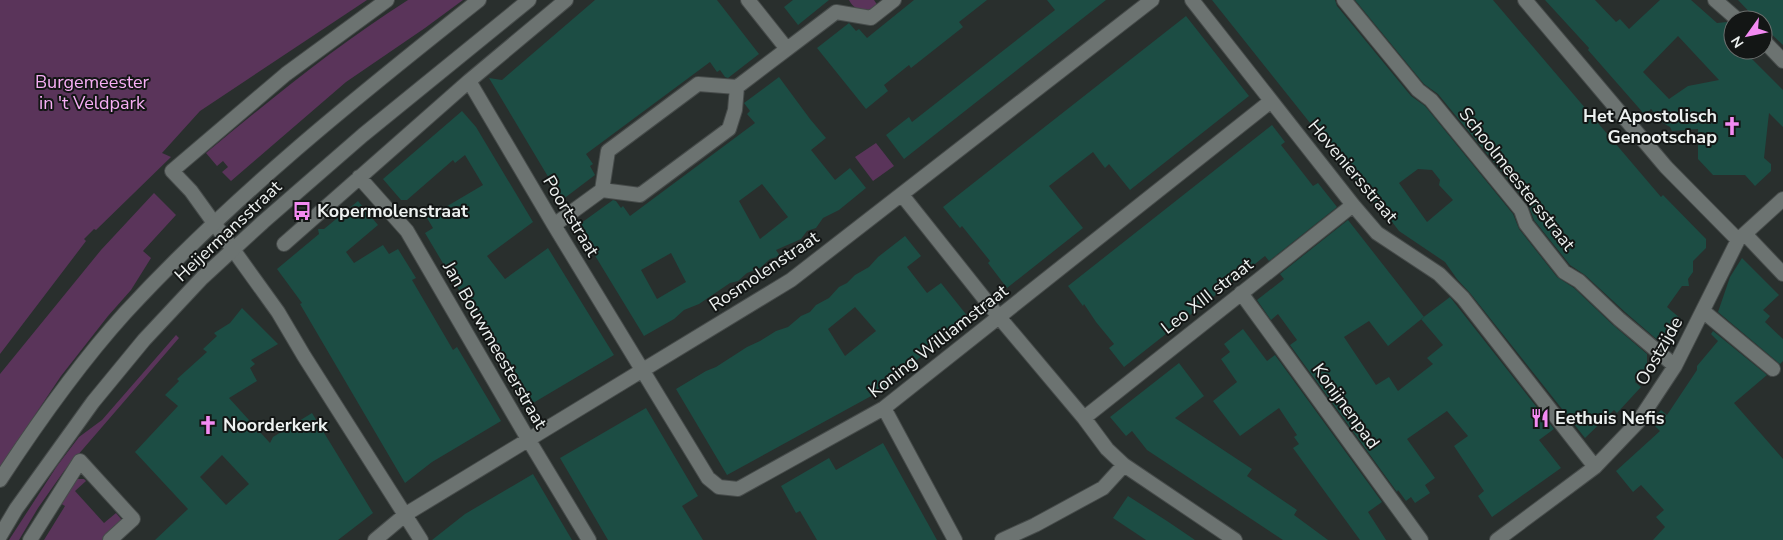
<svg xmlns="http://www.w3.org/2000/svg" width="1783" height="540" viewBox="0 0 1783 540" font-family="'Nunito Sans',sans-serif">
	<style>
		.green { fill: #5a345a }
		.building { fill: #1c4d44; fill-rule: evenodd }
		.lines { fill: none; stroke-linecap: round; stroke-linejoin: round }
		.minor-casing { stroke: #464b4a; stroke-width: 16 }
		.secondary-casing { stroke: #464b4a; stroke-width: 16 }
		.minor { stroke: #6c7371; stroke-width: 14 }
		.secondary { stroke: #6c7371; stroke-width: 14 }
		.labels { text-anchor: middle; stroke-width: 4; stroke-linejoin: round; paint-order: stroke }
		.park-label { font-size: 18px; fill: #f7aff5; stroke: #131615 }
		.poi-label { font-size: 18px; font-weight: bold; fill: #edf1f0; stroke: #131615; text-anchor: start }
		.street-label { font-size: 18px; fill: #edf1f0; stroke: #131615 }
	</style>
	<rect width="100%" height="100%" fill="#292f2d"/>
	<path class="green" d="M0,0H367L200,111L162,153L171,157L96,230L94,229L84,239L86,241L0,354Z
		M408,0H463L425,28L346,82L231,181L222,172L228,167L223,161L217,166L206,153C271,99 337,45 408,0Z
		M849,0H874L878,6C868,14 855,12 849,0Z
		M876,143L894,166L873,181L855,157Z
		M154,193L176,215L143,251L151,258L131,290L108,316L61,376L0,467V374L101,250Z
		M176,335L179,338L64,471L38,508L19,540H9L57,466L79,437L102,420Z
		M77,479H84L86,481L75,491L104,523L116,513L121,519L120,526L105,540H44L65,506L58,502L71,483Z"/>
	<path class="building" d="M595,0H717L759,54L728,78L725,77L720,70L717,72L710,62L586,154L593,164L590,166L595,175L562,200L489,78L502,80Z
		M793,0H829L798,25L784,7Z
		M914,0H987L959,22L963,27L911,68L909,65L884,85L888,91L866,109L817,48L849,23L856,31L859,29L867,38Z
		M1047,0H1106L904,159L886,135L909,117L912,122L1055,10Z
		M1212,0H1335L1337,6L1411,96L1425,106L1513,214L1519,229L1557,277L1574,288L1613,325L1647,354V366L1635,382L1641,387L1617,413L1614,410L1585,438L1470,293L1457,279L1445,262L1399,231L1379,205L1377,207ZM1418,169L1432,170L1440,180L1439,185L1453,200L1427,222L1399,183Z
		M1355,0H1493L1661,197L1663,195L1706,239V248L1693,261V272L1688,279L1689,286H1682L1667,307L1681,319L1661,343L1625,312L1585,275L1570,265L1534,220L1528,204L1438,94L1424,84Z
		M1545,0H1595L1616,22L1620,19L1629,29L1660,0H1691L1717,23L1727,22L1733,27V50H1743L1783,90V127L1769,113L1764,158L1771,164V171L1755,186L1745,175H1713L1698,159V129L1672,131L1670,127L1663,123L1651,109L1645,115L1588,50L1589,48ZM1678,36L1719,80L1688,86L1669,99L1643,72Z
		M1738,0H1783V45L1763,26V20H1757Z
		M1186,16L1249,96L1130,190L1109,164L1105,168L1093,152L1049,186L1083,228L1007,288L988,263L990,261L962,226L960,228L943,207Z
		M779,77L810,119L826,138L811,150L835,180L850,168L866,188L839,210L823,218L816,228L807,231L801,239L776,250L780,256L770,259L760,268L747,273L738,281L730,283L699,304L684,310L674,319L644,336L577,226L613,200L616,201L621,208L623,206L630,216L755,123L747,114L750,111L744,103ZM762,184L788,217L760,239L739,201ZM671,253L686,282L657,299L641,270Z
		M462,111L476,127L533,222L487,256L505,279L548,248L614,355L528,406L425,233L433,228L427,218L483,185L465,155L455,163L453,160L407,200H401L383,179Z
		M1272,125L1285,142L1281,145L1313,186L1318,183L1337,207L1269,261L1265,256L1124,367L1109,348L1114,344L1096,322L1084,304L1083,306L1068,286Z
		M358,201L378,225L346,252L354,263L383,245L389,254L398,249L416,278L412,280L453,350L457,347L501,421L432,462L405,483L300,304L302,303L277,269L319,234L318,229H324Z
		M1348,220L1424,317L1388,346L1369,321L1344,337L1376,385L1389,377L1398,391L1433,364L1427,358L1443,345L1421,319L1450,297L1554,429L1539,440L1561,468L1492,517L1478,496L1484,491L1454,446L1468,436L1447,411L1407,439L1435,478L1425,485L1430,493L1415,503L1411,497L1406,501L1398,490L1397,492L1290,345L1297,340L1278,314L1271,320L1257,300L1284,279L1280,274Z
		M905,236L921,256L907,267L927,293L941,283L969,318L873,395L727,475L676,389L706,371L716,367L747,347L760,341L776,331L788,327L801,316L810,312L816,305L829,298L839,287L847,283L855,275L869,267L878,257ZM855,307L876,331L845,356L828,329Z
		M1742,258L1779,295L1763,310L1770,316L1765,322L1783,339V361L1780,364L1718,312L1730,277Z
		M242,308L278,344L251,360L255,364L250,368L257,381L229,398L270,443L273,437L312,413L373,513L338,540H155L188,509L135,452L178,406L165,395L179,381L177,379L207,352L203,349L217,336L214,333L230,323ZM222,455L249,484L226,505L200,477Z
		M1243,329L1267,361L1275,355L1382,502L1368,512L1386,540H1360L1293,448L1299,444L1294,437L1297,435L1279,408L1240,436L1213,401L1237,382L1221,359L1230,352L1224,344Z
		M1713,331L1767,375L1734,403L1783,459V540H1653L1665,527L1656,517L1664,510L1641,485L1633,492L1616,471L1660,431L1650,421L1661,410L1667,415L1697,370V366L1718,341L1711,334Z
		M1179,363L1204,396L1175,418L1252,469L1247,476L1297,510L1294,515L1328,540H1283L1147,450L1132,431L1126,436L1110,417Z
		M646,408L698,496L682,506L703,540H608L560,458Z
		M883,443L937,540H817L800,511L796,513L781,486L829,458L836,470Z
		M533,474L572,540H432L465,514Z
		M1128,496L1167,521L1195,540H1146L1113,518Z"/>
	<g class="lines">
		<g class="minor-casing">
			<path id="minor" d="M387,0L286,74L172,171L191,191L278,312L304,356L421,540
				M748,0L787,49
				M1192,0L1353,205L1377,233L1439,274L1463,298L1595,467
				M1344,0L1418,90L1431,100L1521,210L1526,224L1564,272L1579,281L1619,319L1675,366
				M1525,0L1666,167L1738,240
				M1715,0L1738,20
				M1763,40L1783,61
				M469,81L554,225L708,478L719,487L738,489L884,408L1271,101
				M359,177L407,231L528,439L589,540
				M602,190L608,151L698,84L737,87L836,12L871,18L894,0
				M902,195L999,317L1084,418L1107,449L1124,465L1235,540
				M554,225L602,190L640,195L729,129L735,110L737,87
				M1745,234L1783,274
				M284,244L469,81L566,0
				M1241,293L1421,540
				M1703,311L1773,369
				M884,408L955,540
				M1084,418L1353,205
				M30,540L80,461L133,519L110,540
				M375,540L406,514L791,280L1152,0
				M1002,540L1035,525L1103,488L1124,465
				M1497,540L1595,467L1638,422L1675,366L1738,240L1783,199"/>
		</g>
		<g class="secondary-casing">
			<path id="secondary" d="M0,480C38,422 78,365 125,313C232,197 355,98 479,0
				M0,536L16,509L93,402L144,340L202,278L263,222L363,135L529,0"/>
		</g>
		<use href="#minor" class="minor"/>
		<use href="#secondary" class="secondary"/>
	</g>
	<defs>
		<g id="church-bare" transform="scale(1.5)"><path d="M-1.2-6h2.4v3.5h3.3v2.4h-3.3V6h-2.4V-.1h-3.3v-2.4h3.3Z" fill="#f38af2" stroke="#131615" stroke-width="2.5" paint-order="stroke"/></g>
		<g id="bus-bare" transform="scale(1.5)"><path d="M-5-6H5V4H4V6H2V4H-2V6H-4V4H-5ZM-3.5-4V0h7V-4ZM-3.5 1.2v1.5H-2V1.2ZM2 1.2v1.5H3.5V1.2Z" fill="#f38af2" stroke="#131615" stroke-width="2.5" paint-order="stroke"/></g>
		<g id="restaurant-bare" transform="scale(1.5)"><path d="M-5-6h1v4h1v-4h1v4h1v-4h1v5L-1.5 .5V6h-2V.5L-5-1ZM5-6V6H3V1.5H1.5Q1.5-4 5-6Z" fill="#f38af2" stroke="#131615" stroke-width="2.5" paint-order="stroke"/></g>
	</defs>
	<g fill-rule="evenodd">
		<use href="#church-bare" x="1732" y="126"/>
		<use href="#bus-bare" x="302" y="211"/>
		<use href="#restaurant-bare" x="1540" y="418"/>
		<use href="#church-bare" x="208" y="425"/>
	</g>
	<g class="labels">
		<g class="park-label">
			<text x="92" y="88">Burgemeester<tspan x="92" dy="21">in 't Veldpark</tspan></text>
		</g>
		<g class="poi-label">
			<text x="1717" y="122" text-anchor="end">Het Apostolisch<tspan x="1717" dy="21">Genootschap</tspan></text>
			<text x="317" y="217">Kopermolenstraat</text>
			<text x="1555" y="424">Eethuis Nefis</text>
			<text x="223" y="431">Noorderkerk</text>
		</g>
		<g class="street-label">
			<text transform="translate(1353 171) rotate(50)" y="6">Hoveniersstraat</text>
			<text transform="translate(1517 179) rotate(52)" y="6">Schoolmeestersstraat</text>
			<text transform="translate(571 216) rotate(59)" y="6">Poortstraat</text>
			<text transform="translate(228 231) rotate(-43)" y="6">Heijermansstraat</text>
			<text transform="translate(764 271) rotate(-34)" y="6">Rosmolenstraat</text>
			<text transform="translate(1207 296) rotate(-38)" y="6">Leo XIII straat</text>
			<text transform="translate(938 341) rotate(-38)" y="6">Koning Williamstraat</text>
			<text transform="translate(495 345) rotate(60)" y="6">Jan Bouwmeesterstraat</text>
			<text transform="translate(1659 351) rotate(-60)" y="6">Oostzijde</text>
			<text transform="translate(1346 406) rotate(54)" y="6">Konijnenpad</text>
		</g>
	</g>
	<g transform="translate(1748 35) rotate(237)"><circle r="24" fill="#131615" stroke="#6a6e6d"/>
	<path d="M0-4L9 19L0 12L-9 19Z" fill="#f38af2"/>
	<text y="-8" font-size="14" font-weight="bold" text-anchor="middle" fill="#edf1f0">N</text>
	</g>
</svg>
